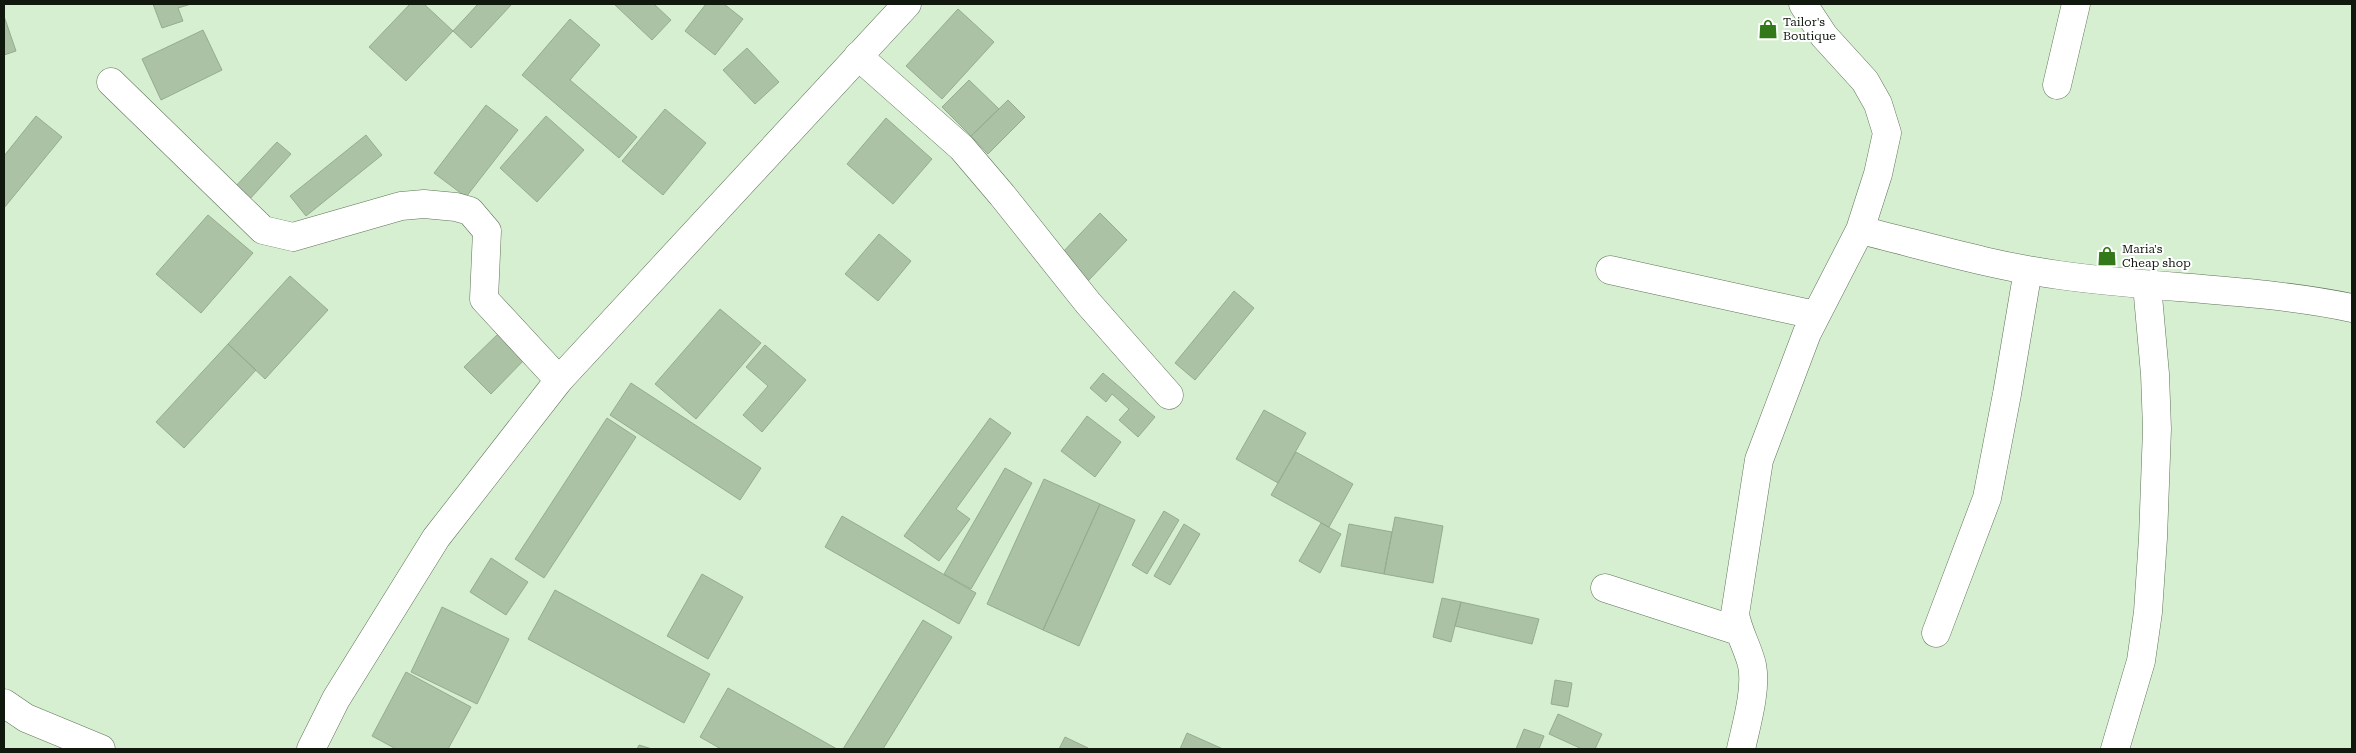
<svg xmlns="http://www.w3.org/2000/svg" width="2356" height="753" viewBox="0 0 2356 753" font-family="'Roboto Serif',serif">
	<rect width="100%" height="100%" fill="#d7efd1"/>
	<path fill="#abc2a5" stroke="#96ac8f" d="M153,4H191L178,8L183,21L162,28Z
		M410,4H424L453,31L406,81L369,47Z
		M478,4H512L471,48L453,31Z
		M614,4H654L671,20L652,40Z
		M706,4H724L743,19L715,55L685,31Z
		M958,9L994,42L942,99L906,66Z
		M4,16L16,51L4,55Z
		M570,19L600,45L570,80L637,137L619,158L522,75Z
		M203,30L222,70L161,100L142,59Z
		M747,48L779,82L755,104L723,70Z
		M969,80L999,109L971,136L942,107Z
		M1008,100L1025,117L988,154L971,136Z
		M486,105L518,130L466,197L434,173Z
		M665,109L706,143L663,195L622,161Z
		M36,116L62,137L4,208V156Z
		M546,116L584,150L537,202L500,168Z
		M886,118L932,159L893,204L847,164Z
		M366,135L382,155L306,216L290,196Z
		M277,142L291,154L248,201L234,188Z
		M1100,213L1127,240L1088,281L1061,254Z
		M208,215L253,253L201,313L156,274Z
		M879,234L911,261L878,301L845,274Z
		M290,276L328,310L265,379L228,344Z
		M1234,291L1254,308L1195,380L1175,363Z
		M720,309L761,343L696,419L655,384Z
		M500,332L526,358L491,394L464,367Z
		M228,344L256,370L184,448L156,422Z
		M765,345L806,380L762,432L743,415L768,386L746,367Z
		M1103,373L1155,417L1138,437L1119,420L1129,409L1112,394L1106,402L1090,388Z
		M631,383L761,468L740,500L610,415Z
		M1264,410L1306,433L1278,483L1236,459Z
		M1087,416L1121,442L1095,477L1061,451Z
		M607,418L636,437L544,578L515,559Z
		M990,418L1011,433L956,509L970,519L939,561L904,536Z
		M1296,452L1353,484L1329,527L1271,495Z
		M1005,468L1032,483L971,589L944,574Z
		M1044,479L1100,504L1043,630L987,604Z
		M1100,504L1135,520L1079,646L1043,630Z
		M1164,511L1179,520L1147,574L1132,565Z
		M842,516L976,593L959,624L825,547Z
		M1395,517L1443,526L1433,583L1384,574Z
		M1321,523L1341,534L1320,573L1299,561Z
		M1184,524L1200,534L1170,585L1154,576Z
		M1349,524L1392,532L1384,574L1341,566Z
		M491,558L528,582L506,615L470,592Z
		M702,574L743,597L708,659L667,636Z
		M555,590L710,674L684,723L528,639Z
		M1442,598L1461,602L1451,642L1433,637Z
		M1461,602L1539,619L1532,644L1455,626Z
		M442,607L509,639L477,704L411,672Z
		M923,620L952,637L883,749H843Z
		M406,672L471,707L448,749H396L372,736Z
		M1555,680L1572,683L1568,707L1551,704Z
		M728,688L837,749H721L700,737Z
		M1558,714L1602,734L1595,749H1582L1549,734Z
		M1524,729L1544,736L1539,749H1516Z
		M1187,733L1223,749H1180Z
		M1065,737L1088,748L1087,749H1059Z
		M639,745L652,749H637Z"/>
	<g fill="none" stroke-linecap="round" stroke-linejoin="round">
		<defs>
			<path id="minor" d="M858,56L962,148L1002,195L1088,303L1169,395
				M111,82L263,230L293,237L401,206L424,204L456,207L470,211L487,231L484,299L559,380
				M2057,85L2076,4
				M1860,230C1926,246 1992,266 2059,275C2157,289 2255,288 2352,308
				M1610,270L1815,315
				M1605,588L1738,631
				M1936,633L1987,498L2007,394L2028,270
				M4,703L26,718L101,749
				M1741,749C1746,726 1757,689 1752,665C1748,648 1738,632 1735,614L1759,460L1807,333L1860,230L1878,174L1887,133L1878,104L1865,81L1824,36L1803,4
				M2115,749L2141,661L2148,612L2153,538L2157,429L2155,374L2147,285"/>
			<path id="tertiary" d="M311,749L336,699L436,538L559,380L907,4"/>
		</defs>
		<use href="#minor" stroke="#5e7358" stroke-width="29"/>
		<use href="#tertiary" stroke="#5e7358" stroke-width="29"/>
		<use href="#minor" stroke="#fff" stroke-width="28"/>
		<use href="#tertiary" stroke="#fff" stroke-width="28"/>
	</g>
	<defs>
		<symbol id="shop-bare" viewBox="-9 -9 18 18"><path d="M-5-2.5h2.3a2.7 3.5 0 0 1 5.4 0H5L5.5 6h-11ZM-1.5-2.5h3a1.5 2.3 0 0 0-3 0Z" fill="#337819" stroke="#fff" stroke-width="2.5" paint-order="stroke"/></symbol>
	</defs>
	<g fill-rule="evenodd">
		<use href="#shop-bare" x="1754" y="15" width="28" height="28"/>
		<use href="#shop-bare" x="2093" y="242" width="28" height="28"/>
	</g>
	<g text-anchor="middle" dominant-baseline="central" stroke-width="4" stroke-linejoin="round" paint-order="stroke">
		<g font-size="12" fill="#11190e" stroke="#fff" text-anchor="start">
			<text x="1783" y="22">Tailor's<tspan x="1783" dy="14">Boutique</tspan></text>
			<text x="2122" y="249">Maria's<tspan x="2122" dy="14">Cheap shop</tspan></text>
		</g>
	</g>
	<rect width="2356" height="753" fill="none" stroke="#11190e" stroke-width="10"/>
</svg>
